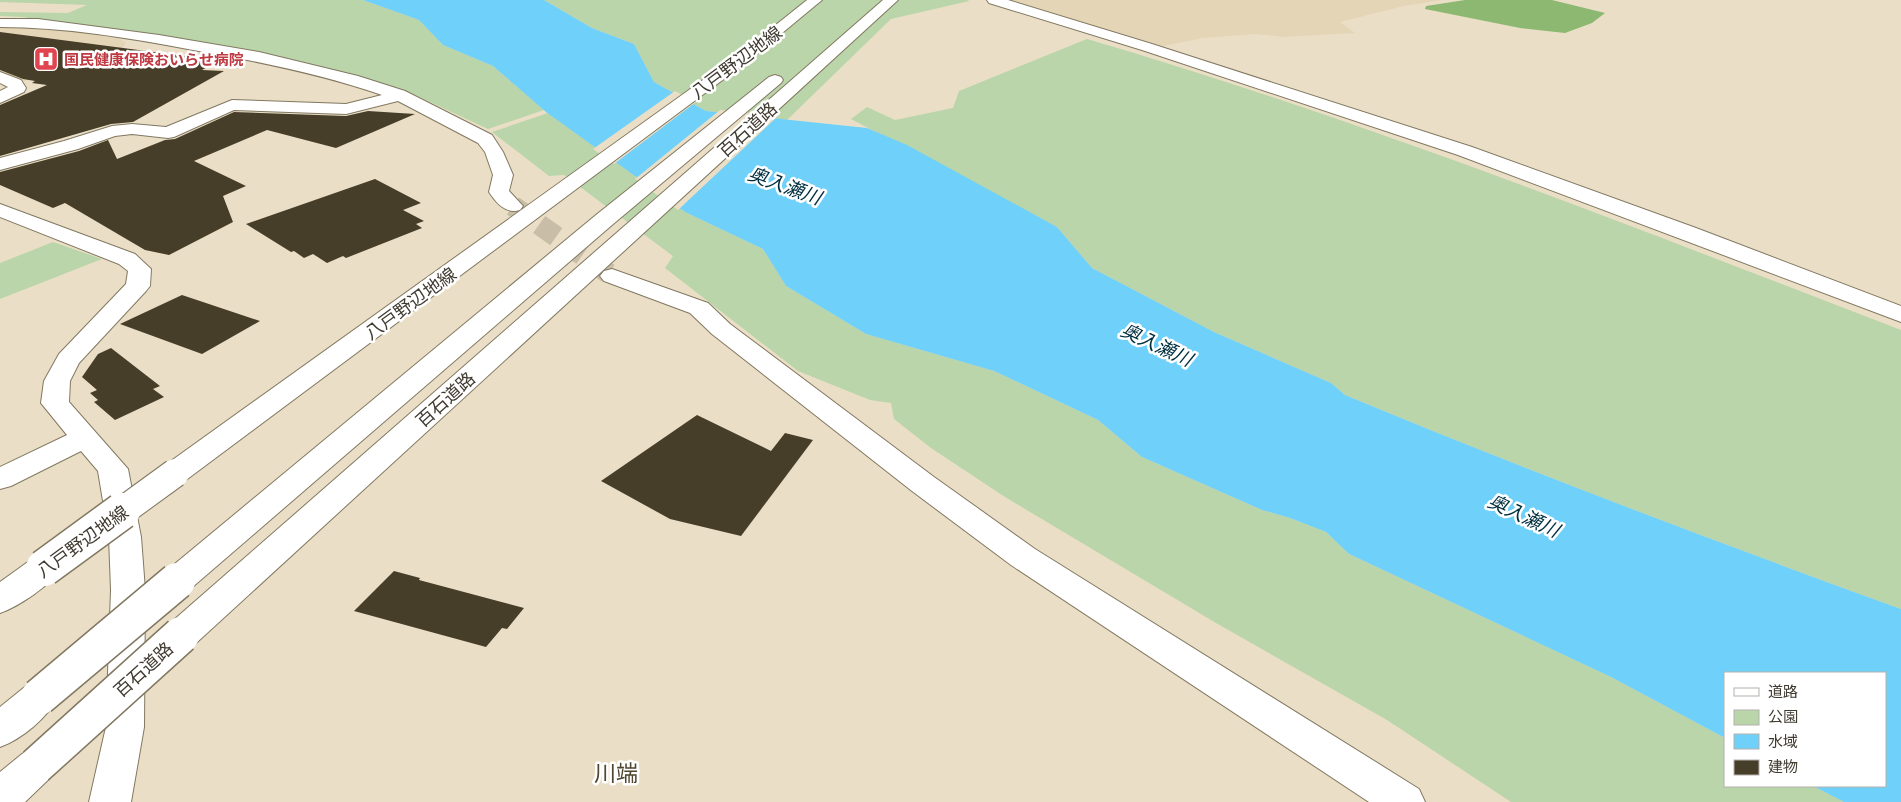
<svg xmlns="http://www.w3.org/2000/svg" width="1901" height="802" viewBox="0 0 1901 802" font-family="'Golos Text','Noto Sans JP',sans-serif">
	<rect width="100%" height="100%" fill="#eadfc6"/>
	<path fill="#e3d5b5" d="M1008,0H1442L1404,6L1340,22L1355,33L1283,37L1255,34L1203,38L1163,46Z
		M0,25H35L113,35L126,43L122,49L21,82L0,76Z"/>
	<path fill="#b9d5a9" d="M0,0H363L419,20L443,45L493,66L544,110L488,129L415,95L361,77L291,59L217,45L75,24L39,21L24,17L0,16V12L68,13L87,5L0,2Z
		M544,0H968L969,1L891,19L787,120L706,111L654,82L634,44L592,28Z
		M1087,39C1364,120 1633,227 1901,330V609C1714,541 1528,471 1345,395L1331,383L1214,332L1092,268L1057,227L851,119L867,107L895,120L953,108L959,91Z
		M548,113L685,212L763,249L786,286L866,334L994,371L1098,420L1142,457L1262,510L1290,518L1326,532L1349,554L1611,677L1725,738V786H1813L1844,802H1511L1387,720L1216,623L1005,497L931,448L894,419L891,403L870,400L798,371L665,268L673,256L564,175L549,176L492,132Z
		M53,242L102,259L0,299V263Z"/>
	<path fill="#8db871" d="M1465,0H1552L1605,13L1592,23L1565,33L1520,28L1425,9L1426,6Z"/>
	<path fill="#6fd0f9" d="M363,0H544L592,28L634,44L654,82L706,111L867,128L907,145L1057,227L1092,268L1214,332L1331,383L1345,395C1528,471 1714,541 1901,609V802H1844L1813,786H1885V673H1725V738L1611,677L1349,554L1326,532L1290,518L1262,510L1142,457L1098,420L994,371L866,334L786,286L763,249L685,212L546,112L493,66L443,45L419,20Z"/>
	<path fill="#eadfc6" d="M675,91L696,102L614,164L593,149Z
		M720,110L778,116L678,210L635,179Z"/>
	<path fill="#473e29" d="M0,32L200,58L196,60L219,61L202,70L224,71L133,122L111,124L0,156V105L47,85L32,83L35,81L23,79L0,70Z
		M368,111L415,114L336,148L267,130L194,161L246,186L223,196L233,222L169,255L145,250L65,203L53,208L0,185V172L79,151L108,140L117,159L165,140L175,139L234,112L346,116Z
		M375,179L421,203L403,210L424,221L416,224L422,228L346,258L343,256L327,263L313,254L304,258L294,251L291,252L246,224Z
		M182,295L260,321L202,354L120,324Z
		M111,348L160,386L153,389L164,397L115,420L94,402L98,400L90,393L97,390L82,377L98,354Z
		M697,415L771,451L785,433L813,440L741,536L670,519L601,481Z
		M394,571L420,578L419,580L524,608L507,629L502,628L486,647L354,611Z"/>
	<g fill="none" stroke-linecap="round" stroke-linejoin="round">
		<path stroke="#c8bea8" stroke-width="21" stroke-dasharray="21 11" stroke-linecap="butt" d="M513,206L612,276"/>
		<defs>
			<path id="minor" d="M987,0H1008L1152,44L1472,147L1696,228L1901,306V322L1458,155L1142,50L989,3Z
				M0,19H38L159,35L259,52L358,76L405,91L492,135L503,152L513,175L509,191L523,206L520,210C506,214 497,204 489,192L493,175L485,152L478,143L398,101L346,114L234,110L174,137L168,138L132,134L115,136L78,149L0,170V158L64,141L112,126L132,124L166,127L232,100L346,104L382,95C321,74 257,61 193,50C130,38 64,27 0,27Z
				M0,72L21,80L26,88L24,92L0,103V91L8,87L0,83Z
				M0,204L135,254L151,269L150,286L146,291L79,363L70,381L69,402L128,469L141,537L145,590L144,727L131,802H89L106,727L111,590L109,537L98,471L81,451L11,486L0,489V467L67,435L41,403L44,381L59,354L126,284L128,271L119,264L0,217Z
				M612,269L708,303L730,324L934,477L1035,549L1419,789L1425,802H1369L1011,565L912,491L712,334L690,313L604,281L600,276L604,271Z"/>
			<path id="primary" d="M807,0H822L752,58L186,480L175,483L164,480L160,473L164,466L742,52Z
				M44,556L56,559L61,568C51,585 18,607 0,613V582L32,559Z"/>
			<path id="motorway" d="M883,0H898L194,645L181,649L168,645L163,635L168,625Z
				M775,75L781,77L783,80L781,83L612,225L189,590L177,593L165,590L160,581L165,572L596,215L769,77Z
				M39,681L52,686L58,697C47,718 22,739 0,747V707L26,686Z
				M36,748L50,754L56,766L50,778L25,802H0V772L22,754Z"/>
		</defs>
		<use href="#minor" stroke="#827861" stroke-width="2"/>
		<use href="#primary" stroke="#827861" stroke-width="2"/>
		<use href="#motorway" stroke="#827861" stroke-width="2"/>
		<use href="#minor" fill="#fff" fill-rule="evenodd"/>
		<use href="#primary" fill="#fff" fill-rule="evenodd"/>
		<use href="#motorway" fill="#fff" fill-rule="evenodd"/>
		<defs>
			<path id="primary-bridge-far1" d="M120,513L175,473"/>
			<path id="primary-bridge" d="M44,568L122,511"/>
			<path id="motorway-bridge" d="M39,697L177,581
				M36,766L181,635"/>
		</defs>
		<use href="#primary-bridge-far1" stroke="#827861" stroke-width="30" stroke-linecap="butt"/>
		<use href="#primary-bridge" stroke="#827861" stroke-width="39" stroke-linecap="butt"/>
		<use href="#motorway-bridge" stroke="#827861" stroke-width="39" stroke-linecap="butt"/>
		<use href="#primary-bridge-far1" stroke="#fff" stroke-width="28"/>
		<use href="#primary-bridge" stroke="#fff" stroke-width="36"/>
		<use href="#motorway-bridge" stroke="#fff" stroke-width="36"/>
	</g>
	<defs>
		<symbol id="hospital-square" viewBox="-11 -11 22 22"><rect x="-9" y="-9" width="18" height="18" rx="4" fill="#e0444e" stroke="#fff"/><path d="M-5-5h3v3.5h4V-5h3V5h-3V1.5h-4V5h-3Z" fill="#fff"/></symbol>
	</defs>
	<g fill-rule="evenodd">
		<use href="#hospital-square" x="32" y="45" width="28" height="28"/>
	</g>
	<g text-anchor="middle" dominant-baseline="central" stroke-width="5" stroke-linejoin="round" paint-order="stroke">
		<g font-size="15" font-weight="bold" fill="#be3a42" stroke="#fff" text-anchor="start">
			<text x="64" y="59">国民健康保険おいらせ病院</text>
		</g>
		<g font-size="18" fill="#403b31" stroke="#fff">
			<text transform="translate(736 62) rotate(-37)">八戸野辺地線</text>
			<text transform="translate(747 129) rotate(-42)">百石道路</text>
			<text transform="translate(410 303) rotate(-36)">八戸野辺地線</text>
			<text transform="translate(445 399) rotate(-42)">百石道路</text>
			<text transform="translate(82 541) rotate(-36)">八戸野辺地線</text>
			<text transform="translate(143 669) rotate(-42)">百石道路</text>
		</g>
		<g font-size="19" font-style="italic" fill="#002f3f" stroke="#fff">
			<text transform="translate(785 185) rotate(20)">奥入瀬川</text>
			<text transform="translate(1157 344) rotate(25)">奥入瀬川</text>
			<text transform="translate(1524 515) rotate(25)">奥入瀬川</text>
		</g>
		<g font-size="22" fill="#4f4631" stroke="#fff">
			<text x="616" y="772">川端</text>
		</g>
	</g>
	<rect x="1724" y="672" width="162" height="115" fill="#ffffff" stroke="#b3b1ad"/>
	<rect x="1734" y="688" width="25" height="8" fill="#ffffff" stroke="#b3b1ad"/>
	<text x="1768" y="697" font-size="15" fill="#403b31">道路</text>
	<rect x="1734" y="710" width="25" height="15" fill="#b9d5a9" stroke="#b3b1ad"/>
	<text x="1768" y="722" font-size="15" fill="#403b31">公園</text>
	<rect x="1734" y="734" width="25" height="15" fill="#6fd0f9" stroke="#b3b1ad"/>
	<text x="1768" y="747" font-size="15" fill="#403b31">水域</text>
	<rect x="1734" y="760" width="25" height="15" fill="#473e29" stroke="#b3b1ad"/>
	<text x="1768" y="772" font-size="15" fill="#403b31">建物</text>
</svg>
